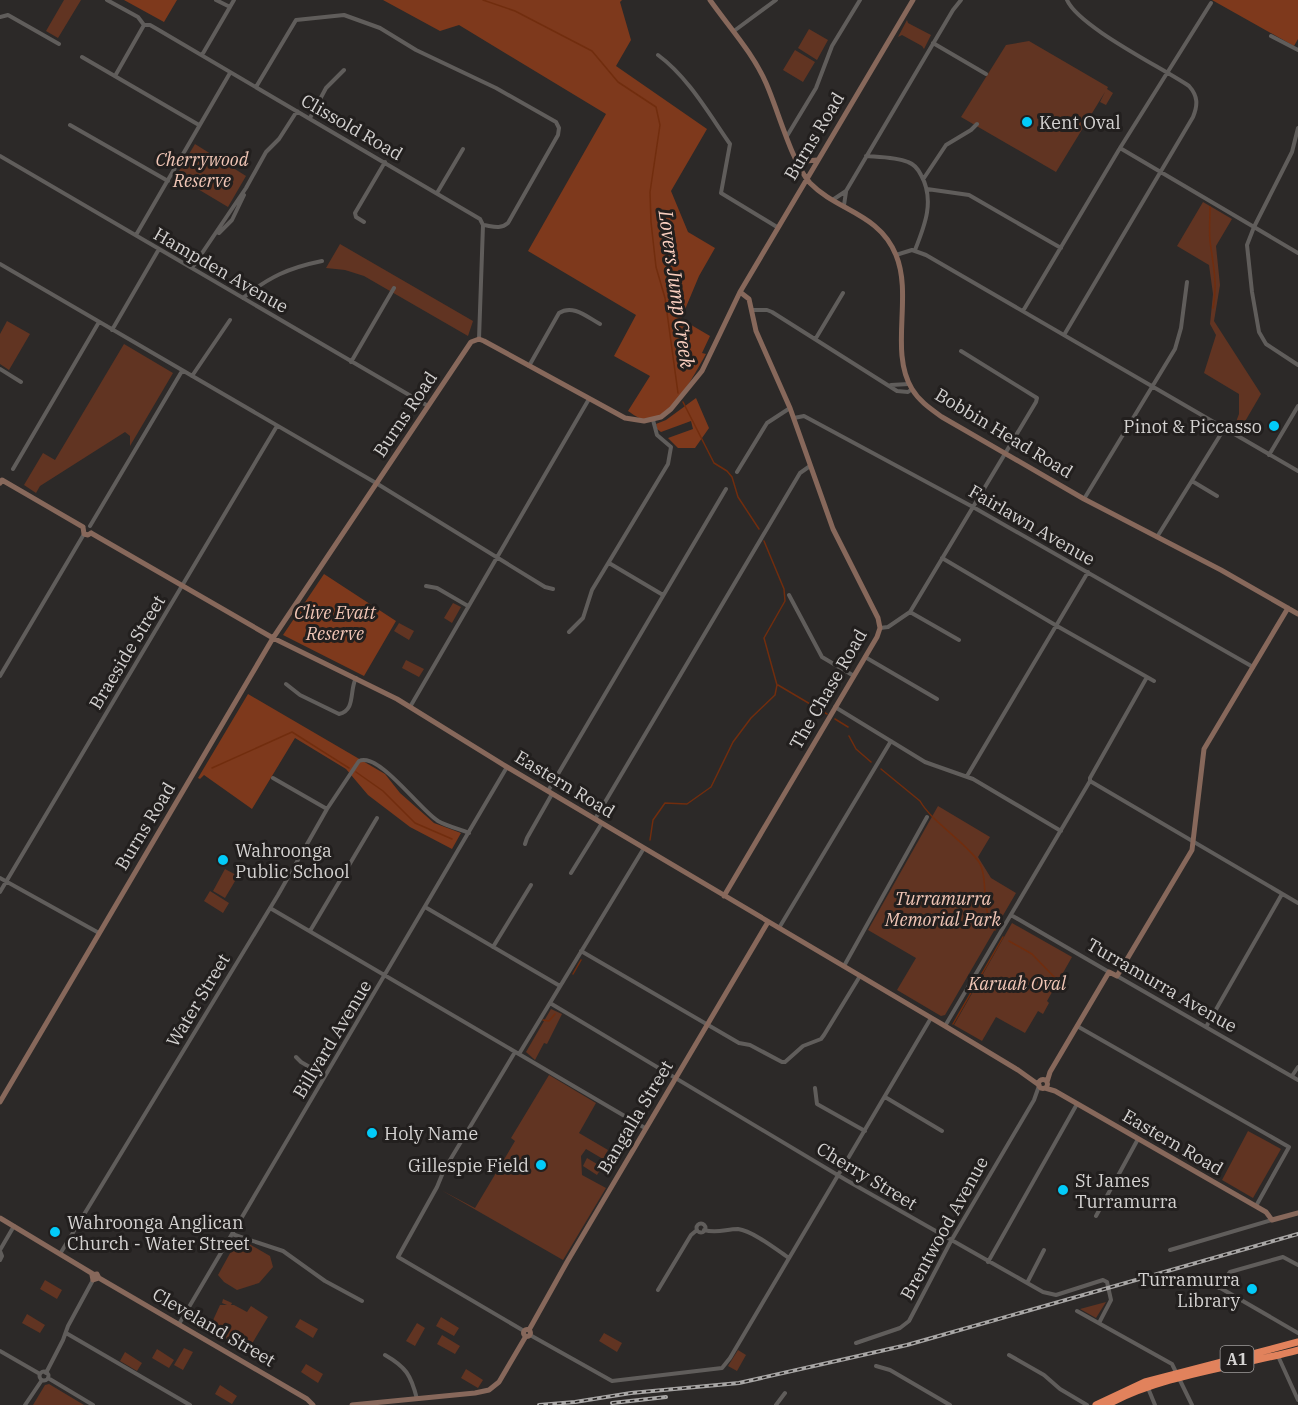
<svg xmlns="http://www.w3.org/2000/svg" width="1298" height="1405" viewBox="0 0 1298 1405" font-family="'IBM Plex Serif',serif">
	<rect width="100%" height="100%" fill="#2c2928"/>
	<path fill="#613422" d="M64,0H81L58,38L46,31Z
		M907,20L908,23L931,35L924,49L922,46L902,35L898,37Z
		M809,29L828,40L817,60L798,48Z
		M1029,41L1108,87L1107,89L1113,93L1106,105L1100,102L1105,92L1056,172L961,117L1006,45Z
		M795,50L815,62L803,82L783,70Z
		M195,144L246,176L228,207L176,176Z
		M1203,202L1232,219L1216,246L1220,285L1214,321L1261,394L1240,430L1234,427L1239,414V394L1204,373L1216,335L1210,324L1213,294L1209,265L1177,246Z
		M340,244L473,321L468,336L364,276L345,270L326,268Z
		M7,321L30,334L9,370L0,364V334Z
		M124,344L173,373L130,446V436L125,432L40,486L36,493L24,485L43,453L55,460Z
		M453,603L461,607L452,623L444,618Z
		M399,623L414,631L409,640L394,631Z
		M406,660L424,669L419,677L402,668Z
		M938,806L990,837L978,857L991,878L1016,893L945,1015L941,1016L897,990L916,958L868,930Z
		M225,869L238,876L225,898L213,891Z
		M210,891L229,903L223,913L204,901Z
		M1012,923L1072,957L1047,1001L1049,1003L1043,1014L1038,1011L1025,1033L996,1017L982,1041L954,1025Z
		M551,1009L562,1014L547,1044L544,1043L535,1060L526,1052Z
		M549,1075L596,1103L579,1133L608,1150L603,1159L586,1149L581,1156L582,1175L606,1188L563,1260L441,1190L475,1208L515,1141L511,1138Z
		M1248,1131L1281,1149L1253,1198L1222,1180Z
		M587,1158L602,1167L597,1175L583,1166Z
		M244,1241L270,1256L273,1267L259,1283L237,1290L224,1282L218,1275L234,1246Z
		M45,1280L62,1290L57,1299L40,1289Z
		M223,1299L232,1303L231,1305H234L247,1312L251,1306L268,1317L247,1352L209,1329L220,1305H227L222,1303Z
		M1106,1302L1096,1318L1080,1309Z
		M27,1314L45,1325L40,1333L22,1323Z
		M441,1317L459,1328L454,1336L436,1326Z
		M300,1319L318,1329L313,1338L295,1327Z
		M417,1323L425,1328L415,1346L406,1341Z
		M604,1333L622,1343L617,1352L599,1341Z
		M442,1335L460,1346L455,1354L437,1344Z
		M184,1348L193,1352L183,1370L174,1365Z
		M157,1349L174,1360L169,1368L152,1358Z
		M738,1350L746,1355L737,1371L728,1366Z
		M125,1352L142,1363L137,1371L120,1361Z
		M306,1364L323,1374L318,1383L301,1372Z
		M466,1369L483,1380L478,1388L461,1378Z
		M49,1384L84,1405H33L45,1385Z
		M220,1385L237,1396L232,1404L215,1394Z"/>
	<path fill="#7e391c" d="M124,0H177L164,22Z
		M383,0H622L620,2L631,40L616,66L707,129L671,191L688,232L715,248L699,276L681,319L710,336L702,353L706,354C694,375 675,414 650,419C641,421 634,415 628,411L650,376L614,356L636,315L528,251L606,114L459,25L440,31Z
		M1212,0H1298V39L1294,46Z
		M696,398L709,428L695,448H678L668,438L693,429L691,421L661,432L657,429L656,424L666,420Z
		M324,574L396,621L364,676L283,635Z
		M248,694L385,774L400,793L434,823L461,833L452,849L410,827L368,795L346,769L295,738L252,809L204,775L200,779L198,778Z"/>
	<g fill="none" stroke-linecap="round" stroke-linejoin="round">
		<path stroke="#712d0e" stroke-width="1.5" d="M483,0L515,11L592,51L618,82L656,107L660,125L650,192L651,222L656,267L665,298L678,393
			M1210,207C1210,219 1209,230 1210,241C1213,264 1218,285 1213,308
			M683,402L714,463L727,471L732,477L738,497L759,529
			M778,685L827,714
			M835,719L848,727
			M849,736L856,749L871,762
			M212,768L292,732L349,768
			M881,769L920,801C932,822 963,840 979,862C989,878 980,911 995,930
			M356,772L383,791L415,823L452,839
			M650,840L653,820L665,803L687,804L711,787L733,742L751,718L775,695L777,685L764,638L785,601L784,589L764,541
			M1009,941L1032,954L1057,980
			M573,974L581,960
			M543,1020L549,1021L555,1014
			M953,1024L1003,937"/>
		<path stroke="#605d5b" stroke-width="4" d="M107,0L138,17L144,25H150L157,29L480,219L483,225L479,339
			M216,0L230,7
			M0,17L8,15L59,44
			M734,31L776,0
			M1271,36L1298,50
			M933,43L986,74
			M202,55L234,0
			M658,55C688,77 709,114 730,144L721,193L777,227
			M82,57L199,125
			M115,76L144,25
			M256,87L296,20L344,15L380,28L416,50L496,88L556,122L559,128L558,135L508,223C500,230 492,226 483,225
			M310,118L326,88L344,70
			M70,125L168,181
			M1298,128L1292,152L1254,227L1247,245L1252,292L1259,332L1266,344L1298,365
			M787,136L816,88L832,46L860,0
			M1120,148L1298,253
			M0,156L428,406
			M866,156C879,157 896,157 908,162C914,164 918,169 921,175C935,200 925,225 915,250
			M924,178L946,145L971,130L977,124
			M927,189L969,195L1061,248
			M437,193L463,149
			M834,199L846,191L953,10L961,0
			M844,205L846,192
			M364,222L356,217L355,213L385,162
			M219,233L232,220L244,195
			M136,235L230,73
			M896,255L912,250L926,255L1298,471
			M0,264L376,483L545,587L553,589
			M192,268L246,188L266,152L279,139L297,111
			M243,298C269,277 288,268 322,261
			M752,310H767L772,312L897,391L908,392L912,389
			M1023,311L1120,148L1211,3
			M112,330L159,249
			M1064,335L1193,117C1198,105 1198,96 1189,86C1161,67 1079,27 1067,0
			M816,338L843,293
			M351,362L394,288
			M529,366L559,313C573,304 587,317 600,324
			M0,369L21,382
			M192,376L230,320
			M891,385L909,384
			M794,418L804,416L973,507L1253,667
			M1269,455L1298,406
			M13,469L99,322
			M737,472L767,423L790,408
			M1192,481L1217,496
			M1084,499L1175,349L1181,328L1187,282
			M90,526L182,371
			M1157,537L1224,429
			M942,558L1057,626L1154,681
			M609,563L663,595
			M426,586L437,588L468,606
			M789,595L822,657L854,676
			M910,612L1036,402L1037,398L961,351
			M880,628L888,627L910,612L959,640
			M569,632L583,618L592,590L668,464L671,447L657,435L653,420
			M865,657L937,699
			M0,676L84,534
			M286,684L300,695L339,714C356,710 349,691 356,678
			M410,707L589,399
			M835,707L925,762L973,779L1061,831
			M967,776L1088,572
			M273,778L327,809
			M1090,781L1298,903
			M548,791L726,489
			M595,819L800,473L810,466
			M525,844L527,838L552,794
			M571,873L602,823
			M0,878L99,933
			M0,892L277,426
			M425,907L560,986
			M270,908L645,1128
			M1011,915L1109,972
			M779,928L891,741
			M310,931L377,818
			M493,947L531,885
			M581,951L739,1043L750,1045L782,1062H785L803,1046L821,1039L824,1035L860,976
			M844,966L927,817
			M1117,976L1298,1080
			M550,1003L846,1180L1043,1292L1056,1295L1103,1280L1107,1282L1111,1300L1099,1323
			M945,1026L1090,781V778L1147,677
			M1077,1026L1289,1147L1256,1206
			M1206,1027L1282,894
			M515,1052L444,1170L437,1187L398,1257L524,1331
			M519,1054L644,848
			M296,1057L301,1062L325,1076
			M1292,1076L1298,1067
			M815,1088L817,1104L865,1131
			M885,1097L942,1131
			M1096,1216L1138,1139
			M696.5 1228a4.5 4.5 0 1 1 9 0a4.5 4.5 0 1 1-9 0Z
			M704,1230C717,1234 726,1229 738,1229C753,1231 777,1250 789,1258
			M232,1234L283,1251L325,1281L362,1301
			M0,1250L14,1226
			M1170,1250L1272,1220
			M0,1251L2,1256L0,1260
			M60,1254L278,895L327,809L359,761C379,752 419,809 438,821C447,826 459,829 469,833
			M988,1262L1077,1104
			M1210,1282L1298,1333
			M1027,1283L1044,1250
			M1219,1288L1230,1272L1283,1257L1298,1265
			M658,1290L691,1235L697,1230
			M1077,1311L1172,1364L1192,1405
			M179,1324L507,767
			M66,1333L190,1405
			M530,1335L612,1381L722,1368L730,1358L931,1018
			M856,1343L900,1328L909,1321L951,1241L1034,1100L1039,1086
			M0,1351L40,1374
			M385,1355C406,1367 411,1375 417,1399
			M1009,1355L1044,1375L1060,1389L1087,1405
			M1278,1356L1298,1400
			M876,1366L890,1370L950,1405
			M39.5 1376a4.5 4.5 0 1 1 9 0a4.5 4.5 0 1 1-9 0Z
			M46,1373L63,1340L68,1326L93,1280
			M48,1378L93,1405
			M1148,1388L1155,1405
			M25,1405L42,1380
			M776,1405L785,1393"/>
		<path stroke="#87685b" stroke-width="5" d="M710,0C729,27 753,53 766,83C778,110 792,163 810,183C837,211 879,213 896,255C913,296 889,351 912,389C919,401 931,409 942,417L1084,499L1221,570L1298,614
			M796,157L806,161L817,160
			M0,483L2,480L83,527
			M83,527L84,534L88,535L91,533
			M91,533L273,638L397,699L507,767L945,1026L1018,1070L1039,1085
			M724,896L877,637L880,628L878,618L833,529L790,408L756,331L749,299L740,292
			M1038.5 1084a4.5 4.5 0 1 1 9 0a4.5 4.5 0 1 1-9 0Z
			M1047,1082L1050,1072L1109,972L1117,976L1192,850L1204,749L1288,608
			M1045,1088L1055,1091L1266,1212L1272,1220L1298,1213
			M0,1102L273,638L471,342L479,339L484,341L625,418L644,421L661,417L671,409L702,371L740,292L913,0
			M0,1218L93,1274
			M99,1278L93,1280L92,1275L97,1274L99,1278L307,1399L313,1405
			M523.5 1333a3.5 3.5 0 1 1 7 0a3.5 3.5 0 1 1-7 0Z
			M529,1330L567,1262L768,922
			M352,1405L475,1393L489,1390L499,1382L526,1336"/>
		<path stroke="#e1825c" stroke-width="7" d="M1096,1405L1145,1382L1298,1342
			M1107,1405C1159,1375 1240,1366 1298,1350"/>
		<defs>
			<path id="rail" d="M612,1403L666,1397
				M539,1405L575,1402L631,1393L739,1383L907,1345L1298,1234"/>
		</defs>
		<use href="#rail" stroke="#a8a6a5" stroke-width="4"/>
		<use href="#rail" stroke="#221f1e" stroke-width="1.5" stroke-dasharray="4.5" stroke-linecap="butt"/>
	</g>
	<g fill="#02cbf9" stroke="#221f1e" stroke-width="2">
		<circle cx="1027" cy="122" r="6"/>
		<circle cx="1274" cy="426" r="6"/>
		<circle cx="223" cy="860" r="6"/>
		<circle cx="372" cy="1133" r="6"/>
		<circle cx="541" cy="1165" r="6"/>
		<circle cx="1063" cy="1190" r="6"/>
		<circle cx="55" cy="1232" r="6"/>
		<circle cx="1252" cy="1289" r="6"/>
	</g>
	<g text-anchor="middle" dominant-baseline="central" stroke-width="6" stroke-linejoin="round" paint-order="stroke">
		<rect fill="#221f1e" stroke="#9f9c9b" stroke-width="1.5" x="1220.5" y="1346" width="33" height="26" rx="4.5"/>
		<g font-size="16" font-weight="bold" fill="#d4d2d1">
			<text x="1237" y="1359">A1</text>
		</g>
		<g font-size="18" fill="#d4d2d1" stroke="#221f1e" text-anchor="start">
			<text x="1039" y="122">Kent Oval</text>
			<text x="1262" y="426" text-anchor="end">Pinot &amp; Piccasso</text>
			<text x="235" y="850">Wahroonga<tspan x="235" dy="21">Public School</tspan></text>
			<text x="384" y="1133">Holy Name</text>
			<text x="529" y="1165" text-anchor="end">Gillespie Field</text>
			<text x="1075" y="1180">St James<tspan x="1075" dy="21">Turramurra</tspan></text>
			<text x="67" y="1222">Wahroonga Anglican<tspan x="67" dy="21">Church - Water Street</tspan></text>
			<text x="1240" y="1279" text-anchor="end">Turramurra<tspan x="1240" dy="21">Library</tspan></text>
		</g>
		<g font-size="18" fill="#d4d2d1" stroke="#221f1e">
			<text transform="translate(352 127) rotate(30)">Clissold Road</text>
			<text transform="translate(814 136) rotate(-59)">Burns Road</text>
			<text transform="translate(221 270) rotate(30)">Hampden Avenue</text>
			<text transform="translate(405 414) rotate(-56)">Burns Road</text>
			<text transform="translate(1004 433) rotate(31)">Bobbin Head Road</text>
			<text transform="translate(1032 525) rotate(30)">Fairlawn Avenue</text>
			<text transform="translate(127 652) rotate(-59)">Braeside Street</text>
			<text transform="translate(828 689) rotate(-60)">The Chase Road</text>
			<text transform="translate(565 784) rotate(31)">Eastern Road</text>
			<text transform="translate(145 826) rotate(-59)">Burns Road</text>
			<text transform="translate(1162 985) rotate(30)">Turramurra Avenue</text>
			<text transform="translate(198 1000) rotate(-59)">Water Street</text>
			<text transform="translate(332 1039) rotate(-59)">Billyard Avenue</text>
			<text transform="translate(635 1117) rotate(-59)">Bangalla Street</text>
			<text transform="translate(1173 1142) rotate(30)">Eastern Road</text>
			<text transform="translate(867 1176) rotate(31)">Cherry Street</text>
			<text transform="translate(944 1228) rotate(-61)">Brentwood Avenue</text>
			<text transform="translate(214 1327) rotate(30)">Cleveland Street</text>
		</g>
		<g font-size="18" font-style="italic" fill="#f1c6b6" stroke="#221f1e">
			<text x="202" y="159">Cherrywood<tspan x="202" dy="21">Reserve</tspan></text>
			<text x="335" y="612">Clive Evatt<tspan x="335" dy="21">Reserve</tspan></text>
			<text x="943" y="898">Turramurra<tspan x="943" dy="21">Memorial Park</tspan></text>
			<text x="1017" y="983">Karuah Oval</text>
		</g>
		<g font-size="20" font-style="italic" fill="#facfbf" stroke="#221f1e">
			<text transform="translate(677 289) rotate(82)">Lovers Jump Creek</text>
		</g>
	</g>
</svg>
